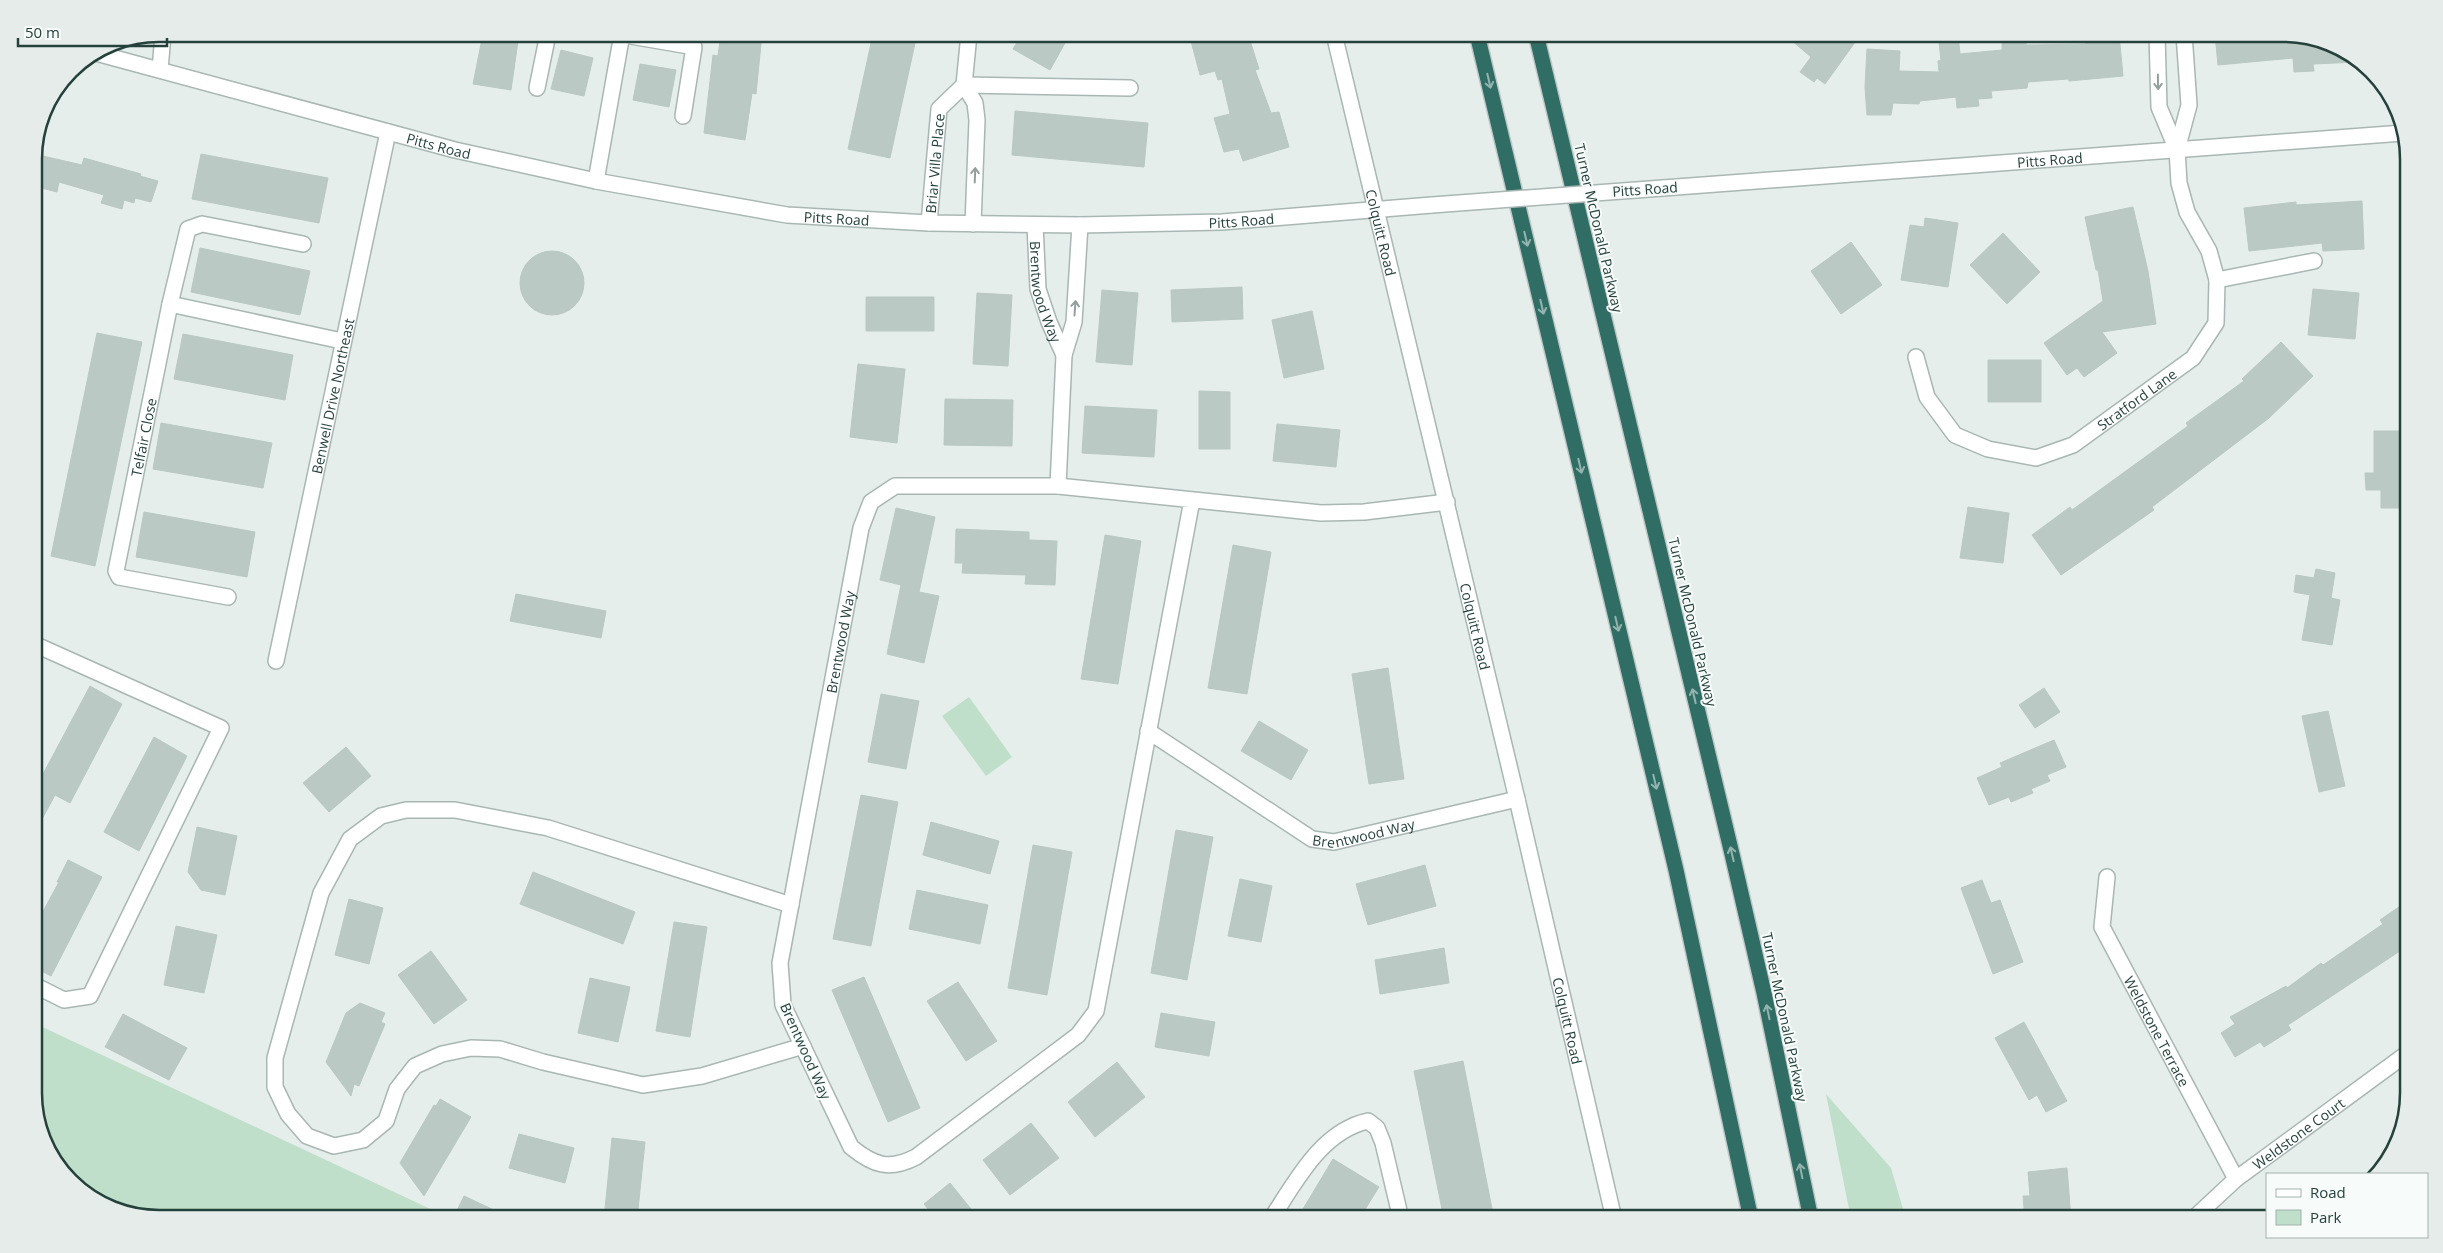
<svg xmlns="http://www.w3.org/2000/svg" width="2443" height="1253" viewBox="0 0 2443 1253" font-family="'Open Sans',sans-serif">
	<rect width="100%" height="100%" fill="#e6eeeb"/>
	<path fill="#bfdfca" d="M969,697L1012,757L986,776L942,716Z
		M34,1023L439,1213L483,1219H159L104,1206L55,1164L34,1102Z
		M1826,1094L1891,1168L1906,1219H1851Z"/>
	<path fill="#bbc9c4" stroke="#b8c8c3" d="M483,34H519L511,90L473,84Z
		M721,34H762L756,94L752,93L745,140L704,133L713,55L718,56Z
		M873,34H917L890,158L848,149Z
		M1022,34H1070L1050,70L1013,49Z
		M1203,34H1248L1259,69L1255,70L1271,113L1279,112L1289,147L1243,161L1239,149L1224,152L1214,118L1230,114L1222,79L1218,80L1215,71L1200,75L1191,41L1204,37Z
		M1784,34H1861L1825,84L1817,78L1814,82L1800,72L1811,57Z
		M1938,34H1958L1960,54L2002,50V34H2026V45L2086,44L2085,34H2119L2123,76L2069,81L2068,79L2028,82L2027,88L1991,91L1992,98L1978,99L1979,106L1957,108L1956,97L1920,101L1919,104L1893,103L1891,115H1867L1865,87L1867,49L1900,51L1899,71L1939,72L1938,61L1941,60Z
		M2215,34H2284L2339,47L2357,62L2313,64L2314,71L2294,72L2293,58L2218,65Z
		M561,50L593,58L584,96L551,89Z
		M640,64L676,70L669,107L633,100Z
		M1015,111L1148,123L1144,167L1012,155Z
		M34,154L82,165L84,158L141,174L140,176L158,181L151,202L135,198L134,203L124,200L122,209L101,203L104,195L59,182L57,192L34,186Z
		M201,154L328,178L319,223L192,199Z
		M2362,201L2364,249L2323,251L2322,243L2249,251L2244,208L2296,202V205Z
		M2133,207L2148,271L2156,324L2102,332L2117,353L2084,377L2077,368L2067,375L2044,343L2103,301L2098,270H2096L2085,217Z
		M1925,218L1958,223L1948,287L1901,280L1910,225L1924,227Z
		M2003,233L2040,272L2007,304L1970,265Z
		M1851,242L1882,285L1841,314L1811,271Z
		M200,248L310,271L300,315L191,292Z
		M520 283a32 32 0 1 1 64 0a32 32 0 1 1-64 0Z
		M1242,287L1243,319L1172,322L1171,290Z
		M2313,289L2359,293L2355,339L2308,335Z
		M1102,290L1138,293L1132,365L1096,362Z
		M977,293L1012,295L1008,366L973,364Z
		M866,297H934V331H866Z
		M1312,311L1324,369L1284,378L1272,320Z
		M97,333L142,342L95,566L51,556Z
		M183,334L293,355L285,400L174,379Z
		M2281,342L2313,376L2269,418L2152,507L2154,510L2061,575L2032,535L2070,507L2072,510L2188,426L2186,423L2244,381L2242,379Z
		M1988,360H2041V402H1988Z
		M858,364L905,369L897,443L850,437Z
		M1199,391L1230,392V449H1199Z
		M945,399L1013,400L1012,446L944,445Z
		M1085,406L1157,410L1154,457L1082,453Z
		M161,423L272,443L263,488L153,469Z
		M1277,424L1340,430L1336,467L1273,461Z
		M2374,431H2406L2407,491H2402V508H2381V490H2366L2365,473H2374Z
		M1968,507L2009,513L2003,563L1960,558Z
		M896,508L935,517L919,592L939,596L924,663L887,654L901,585L880,580Z
		M144,512L255,532L247,577L136,557Z
		M956,529L1029,532V540L1057,541L1055,585L1025,584L1026,575L962,573L963,563H955Z
		M1105,535L1141,541L1118,684L1081,679Z
		M1233,545L1271,552L1247,694L1208,688Z
		M2316,569L2335,573L2331,598L2340,600L2332,645L2302,640L2310,595L2294,592L2296,575L2314,578Z
		M516,594L606,611L601,638L510,621Z
		M1388,668L1404,779L1369,784L1352,674Z
		M90,686L122,704L70,803L55,795L34,834V791Z
		M2044,688L2060,712L2035,728L2019,705Z
		M881,694L919,701L906,769L868,762Z
		M2328,711L2345,786L2319,792L2302,716Z
		M1259,721L1308,750L1291,780L1241,751Z
		M154,737L187,756L139,851L104,832Z
		M2054,740L2066,767L2047,775L2050,781L2031,789L2033,793L2011,802L2009,797L1989,805L1977,778L2002,767L2000,763Z
		M346,747L371,776L329,812L303,783Z
		M861,795L898,802L871,946L833,939Z
		M931,822L999,841L990,874L923,855Z
		M197,827L237,836L225,895L201,890L188,872Z
		M1176,830L1213,837L1187,980L1151,973Z
		M1033,845L1072,852L1047,995L1008,988Z
		M68,860L102,877L51,976L34,967V928L59,882H57Z
		M1425,865L1436,906L1368,925L1356,884Z
		M533,872L635,912L623,944L520,904Z
		M1240,879L1272,886L1261,942L1228,936Z
		M1982,880L1991,903L2000,900L2023,962L1993,974L1961,888Z
		M917,890L988,905L980,944L909,929Z
		M349,899L383,908L369,964L335,955Z
		M2409,900V945L2288,1025L2291,1030L2264,1047L2260,1042L2235,1057L2221,1033L2235,1024L2230,1017L2286,986L2287,988L2321,963L2323,965L2383,924L2380,920Z
		M674,922L707,927L690,1037L656,1031Z
		M176,926L217,935L204,993L164,985Z
		M1444,948L1449,983L1380,994L1375,960Z
		M431,951L467,1000L434,1024L398,975Z
		M864,977L920,1108L888,1122L832,990Z
		M590,978L630,987L618,1042L578,1033Z
		M958,982L997,1041L966,1061L927,1001Z
		M360,1003L385,1013L381,1022L385,1024L359,1086L354,1084L351,1096L326,1062L346,1013Z
		M1161,1013L1215,1022L1209,1056L1155,1047Z
		M123,1014L187,1048L169,1080L105,1047Z
		M2024,1022L2067,1101L2046,1112L2037,1095L2029,1100L1995,1038Z
		M1463,1061L1494,1219H1444L1414,1071Z
		M1117,1062L1145,1097L1095,1137L1068,1102Z
		M440,1099L471,1117L424,1196L400,1163L434,1105L436,1106Z
		M1031,1123L1059,1158L1010,1195L983,1160Z
		M519,1134L574,1148L565,1183L509,1168Z
		M612,1138L645,1142L637,1219H604Z
		M1333,1159L1379,1187L1359,1219H1297Z
		M2067,1168L2071,1219H2025L2023,1196H2030L2028,1172Z
		M950,1183L979,1219H936L924,1204Z
		M464,1196L513,1219H453Z"/>
	<g fill="none" stroke-linecap="round" stroke-linejoin="round">
		<defs>
			<g id="minor">
				<path d="M619,34L689,46"/>
				<path d="M969,34L964,85L975,103L977,120L973,224"/>
				<path id="s1" d="M1334,34L1517,799L1614,1219"/>
				<path d="M2157,34L2159,107L2177,150"/>
				<path id="s2" d="M96,53L455,150L596,181L787,215L929,223L1080,225L1222,222L1432,205"/>
				<path d="M160,70L163,34"/>
				<path d="M964,85L1130,88"/>
				<path d="M537,88L548,34"/>
				<path d="M683,116L694,47L689,46L691,34"/>
				<path d="M596,181L622,34"/>
				<path id="s3" d="M1663,188L2403,133"/>
				<path id="s4" d="M929,223L939,109L964,85"/>
				<path id="s5" d="M1035,225L1038,289L1049,322L1064,355"/>
				<path d="M2217,280L2314,261"/>
				<path d="M170,304L342,341"/>
				<path id="s6" d="M1916,357L1927,397L1955,435L1988,449L2036,458L2073,445L2193,358L2216,323L2217,280L2209,251L2187,212L2179,183L2177,150L2189,105L2184,34"/>
				<path d="M1058,486L1064,355L1074,322L1080,225"/>
				<path id="s7" d="M1192,500L1096,1011L1078,1035L916,1157C889,1171 873,1165 851,1147L783,1005L780,963L861,528L871,502L895,486H1058L1321,513L1364,512L1447,502"/>
				<path id="s8" d="M228,597L119,577L116,571L170,304L188,229L202,224L303,244"/>
				<path d="M34,644L221,728L90,996L64,1000L34,985"/>
				<path id="s9" d="M276,661L388,132"/>
				<path id="s10" d="M1148,731L1312,839L1334,842L1517,799"/>
				<path id="s11" d="M2107,877L2102,927L2236,1179"/>
				<path d="M791,905L548,828L455,810H406L381,816L350,839L321,893L275,1058V1087L288,1114L307,1136L334,1146L363,1140L386,1121L397,1089L415,1066L442,1054L471,1048L500,1049L543,1062L643,1085L702,1076L803,1046"/>
				<path d="M1271,1219C1295,1183 1321,1131 1368,1121L1377,1128L1383,1143L1401,1219"/>
				<path id="s12" d="M2193,1219L2236,1179L2409,1052"/>
			</g>
			<path id="highway" d="M1477,34L1676,870L1751,1219
				M1536,34L1732,854L1764,993L1811,1219"/>
		</defs>
		<use href="#minor" stroke="#a8b7b3" stroke-width="18"/>
		<use href="#highway" stroke="#c2cac8" stroke-width="18"/>
		<use href="#minor" stroke="#fff" stroke-width="15"/>
		<use href="#highway" stroke="#306d65" stroke-width="15"/>
		<defs>
			<path id="minor-bridge" d="M1432,205L1663,188"/>
		</defs>
		<use href="#minor-bridge" stroke="#a8b7b3" stroke-width="18" stroke-linecap="butt"/>
		<use href="#minor-bridge" stroke="#fff" stroke-width="15"/>
	</g>
	<defs><path id="oneway-shaft" d="M-6 0H5M1.5-3L5.5 0L1.5 3" fill="none" stroke-width="1.6" stroke-linecap="round" stroke-linejoin="round" transform="scale(1.25)"/></defs>
	<g stroke="#94b4af">
		<use href="#oneway-shaft" transform="translate(1489 81) rotate(77)"/>
		<use href="#oneway-shaft" transform="translate(1526 239) rotate(77)"/>
		<use href="#oneway-shaft" transform="translate(1542 307) rotate(77)"/>
		<use href="#oneway-shaft" transform="translate(1580 466) rotate(77)"/>
		<use href="#oneway-shaft" transform="translate(1617 624) rotate(77)"/>
		<use href="#oneway-shaft" transform="translate(1694 696) rotate(-103)"/>
		<use href="#oneway-shaft" transform="translate(1655 782) rotate(77)"/>
		<use href="#oneway-shaft" transform="translate(1732 854) rotate(-103)"/>
		<use href="#oneway-shaft" transform="translate(1768 1012) rotate(-102)"/>
		<use href="#oneway-shaft" transform="translate(1801 1171) rotate(-101)"/>
	</g>
	<g stroke="#92a09d">
		<use href="#oneway-shaft" transform="translate(2158 82) rotate(89)"/>
		<use href="#oneway-shaft" transform="translate(975 175) rotate(-88)"/>
		<use href="#oneway-shaft" transform="translate(1075 308) rotate(-86)"/>
	</g>
	<g text-anchor="middle" dominant-baseline="central" stroke-width="4" stroke-linejoin="round" paint-order="stroke">
		<g font-size="14" fill="#24413b" stroke="#f7fbf9">
			<text stroke="none"><textPath href="#s2" startOffset="355">Pitts Road</textPath></text>
			<text stroke="none"><textPath href="#s3" startOffset="388">Pitts Road</textPath></text>
			<text stroke="none"><textPath href="#s4" startOffset="60">Briar Villa Place</textPath></text>
			<text transform="translate(1645 189) rotate(-4)">Pitts Road</text>
			<text stroke="none"><textPath href="#s2" startOffset="760">Pitts Road</textPath></text>
			<text stroke="none"><textPath href="#s2" startOffset="1165">Pitts Road</textPath></text>
			<text transform="translate(1599 228) rotate(77)">Turner McDonald Parkway</text>
			<text stroke="none"><textPath href="#s1" startOffset="204">Colquitt Road</textPath></text>
			<text stroke="none"><textPath href="#s5" startOffset="68">Brentwood Way</textPath></text>
			<text stroke="none"><textPath href="#s9" startOffset="271">Benwell Drive Northeast</textPath></text>
			<text stroke="none"><textPath href="#s6" startOffset="291">Stratford Lane</textPath></text>
			<text stroke="none"><textPath href="#s8" startOffset="254">Telfair Close</textPath></text>
			<text transform="translate(1693 622) rotate(77)">Turner McDonald Parkway</text>
			<text stroke="none"><textPath href="#s1" startOffset="609">Colquitt Road</textPath></text>
			<text stroke="none"><textPath href="#s7" startOffset="1350">Brentwood Way</textPath></text>
			<text stroke="none"><textPath href="#s10" startOffset="249">Brentwood Way</textPath></text>
			<text transform="translate(1785 1017) rotate(78)">Turner McDonald Parkway</text>
			<text stroke="none"><textPath href="#s1" startOffset="1014">Colquitt Road</textPath></text>
			<text stroke="none"><textPath href="#s11" startOffset="168">Weldstone Terrace</textPath></text>
			<text transform="translate(806 1051) rotate(66)">Brentwood Way</text>
			<text stroke="none"><textPath href="#s12" startOffset="136">Weldstone Court</textPath></text>
		</g>
	</g>
	<path d="M0 0H2443V1253H0ZM159 42H2283A117 117 0 0 1 2400 159V1093A117 117 0 0 1 2283 1210H159A117 117 0 0 1 42 1093V159A117 117 0 0 1 159 42Z" fill="#e6ecea" fill-rule="evenodd"/>
	<path fill="none" stroke="#24413b" stroke-width="2.5" d="M159 42H2283A117 117 0 0 1 2400 159V1093A117 117 0 0 1 2283 1210H159A117 117 0 0 1 42 1093V159A117 117 0 0 1 159 42Z"/>
	<rect x="2266" y="1173" width="162" height="65" fill="#f7fbf9" stroke="#a3b1ad"/>
	<rect x="2276" y="1189" width="25" height="8" fill="#ffffff" stroke="#a3b1ad"/>
	<text x="2310" y="1198" font-size="15" fill="#24413b">Road</text>
	<rect x="2276" y="1210" width="25" height="15" fill="#bfdfca" stroke="#a3b1ad"/>
	<text x="2310" y="1223" font-size="15" fill="#24413b">Park</text>
	<path d="M18 38v8h149v-8" fill="none" stroke="#24413b" stroke-width="2.5"/>
	<text x="25" y="38" font-size="15" fill="#24413b" stroke="#f7fbf9" stroke-width="4" paint-order="stroke">50 m</text>
</svg>
